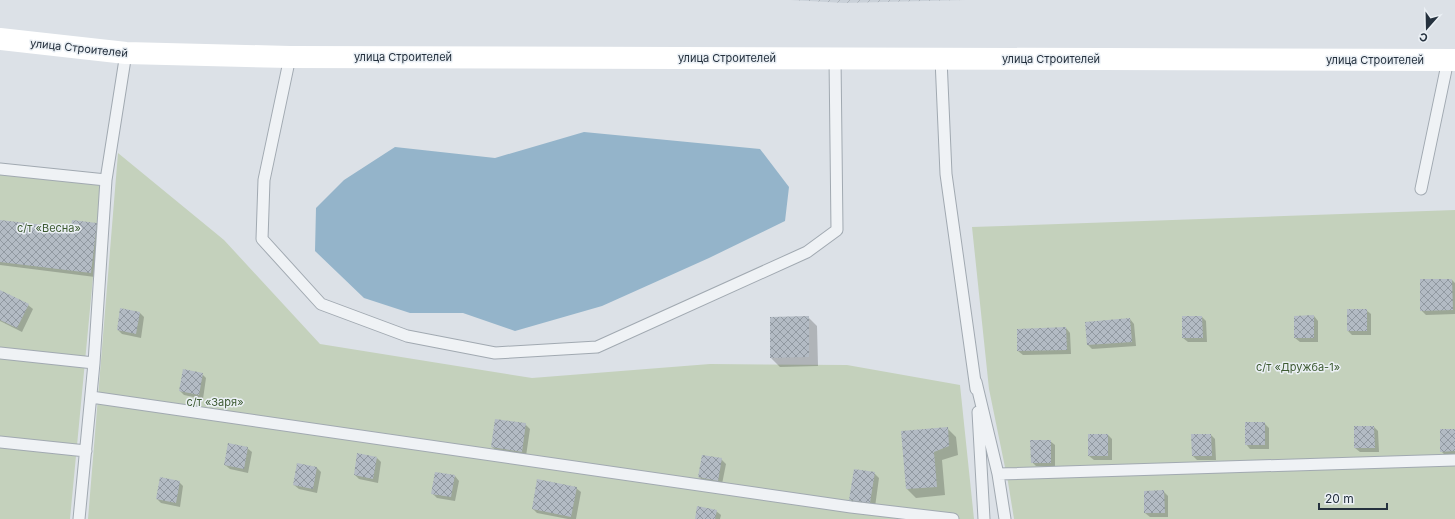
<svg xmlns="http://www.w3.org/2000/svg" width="1455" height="519" viewBox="0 0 1455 519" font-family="Inter,sans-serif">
	<defs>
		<pattern id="industrial-furrows" width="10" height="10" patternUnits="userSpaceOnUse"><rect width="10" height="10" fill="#cad1d9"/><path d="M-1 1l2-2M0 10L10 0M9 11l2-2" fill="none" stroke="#adb4bb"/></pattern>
		<pattern id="building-cross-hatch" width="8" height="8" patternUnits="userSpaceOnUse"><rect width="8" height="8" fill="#b3bbc4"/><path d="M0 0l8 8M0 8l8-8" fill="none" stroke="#9199a1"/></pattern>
	</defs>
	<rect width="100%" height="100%" fill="#dce1e7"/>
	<path fill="url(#industrial-furrows)" d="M790,0H966L844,3Z"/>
	<path fill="#c4d1bc" d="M118,153L224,240L320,344L532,378L710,364L847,365L960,385L974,519H88Z
		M0,173L102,183L70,519H0Z
		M1455,210V519H1014L1008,482L989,389L972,227Z"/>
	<path fill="#94b4ca" d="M584,132L760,149L789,187L785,221L709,258L602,306L515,331L463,313H410L364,298L315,251L316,208L344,180L395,147L495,158Z"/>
	<path fill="#0003" d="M0,221L72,229L97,224L101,229L95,277L0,265Z
		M1452,280L1455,283V314L1426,315L1421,310Z
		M0,291L28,305L33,309L22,332L0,321Z
		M121,309L140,313L144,317L141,338L122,334L118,330Z
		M1366,310L1371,314V335H1352L1348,331Z
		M1314,316L1318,321V342H1300L1295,338Z
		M808,317L817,326L818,366L780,367L771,358Z
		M1183,317H1202L1206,321L1207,342H1188L1183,338Z
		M1130,319L1134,324L1136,346L1092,349L1088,345Z
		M1066,328L1070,333L1071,354L1023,355L1018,351Z
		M202,374L206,378L203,399L184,395L180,391Z
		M1264,423L1269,428V449H1250L1246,444Z
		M525,424L530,429L526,456L497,451L492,447Z
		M1374,427L1378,431L1379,452H1360L1355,448Z
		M947,428L956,437L958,455L942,460L945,495L916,498L907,489Z
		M1455,430V455L1446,456L1441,451Z
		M1108,435L1112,439V460H1094L1089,456Z
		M1192,435H1211L1215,439L1216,460H1197L1193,456Z
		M1050,441L1055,445V467L1036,466L1032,462Z
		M247,448L252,452L248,473L230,469L225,465Z
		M377,458L381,462L378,483L359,479L355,475Z
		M721,459L726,464L722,484L703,481L699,477Z
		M317,468L321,472L317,493L299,489L294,485Z
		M874,473L879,478L875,507L855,504L851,500Z
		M455,476L459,481L455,501L437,498L432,493Z
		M179,482L183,486L180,507L161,503L157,499Z
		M576,488L581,492L576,519H568L537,513L533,509Z
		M1164,492L1168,496V517H1150L1145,513Z
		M716,511L721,515L720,519H696Z"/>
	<path fill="url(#building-cross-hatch)" d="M0,220L71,228L72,220L97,223L91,273L0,262Z
		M1420,279H1452L1453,310L1420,311Z
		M0,290L29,304L17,328L0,320Z
		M120,308L140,312L136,334L117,330Z
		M1347,309H1367V331H1347Z
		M1314,315V338H1294V316Z
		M809,316V357L770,358V317Z
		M1182,316H1202L1203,338H1182Z
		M1130,318L1132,342L1087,345L1085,322Z
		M1066,327L1067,350L1017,351V329Z
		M183,369L203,373L199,395L179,391Z
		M495,419L526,423L522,452L491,447Z
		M1245,422H1265V445H1245Z
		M1354,426H1374L1375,448H1354Z
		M948,427L949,446L934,452L937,487L906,489L901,431Z
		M1440,429H1455V451L1440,452Z
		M1088,434H1108V456H1088Z
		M1191,434H1211L1212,456H1192Z
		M1030,440H1051V463H1031Z
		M228,443L248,447L244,469L224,465Z
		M357,453L377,457L373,479L354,475Z
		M702,455L722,458L718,481L698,477Z
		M297,463L317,467L313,489L293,485Z
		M854,469L875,472L870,503L849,500Z
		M435,472L455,475L451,497L431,494Z
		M160,477L180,481L176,503L156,499Z
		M537,479L577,487L571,517L532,509Z
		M1164,490L1165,513H1144V491Z
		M697,506L717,510L715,519H695Z"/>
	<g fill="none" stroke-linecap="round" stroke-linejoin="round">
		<defs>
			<path id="service" d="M290,57L264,180L262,239L321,304L407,336L495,353L597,347L807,252L837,230L835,58
				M941,59L946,174L976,389
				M0,169L106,180
				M1421,189L1448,60
				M0,353L94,363
				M976,382L998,474L1455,460
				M91,397L851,507L953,519
				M978,412L984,519
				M0,442L86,451
				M998,474L1005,519
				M79,519L94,363L106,180L126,53"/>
		</defs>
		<use href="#service" stroke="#a1a9b1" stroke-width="13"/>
		<use href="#service" stroke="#eff2f5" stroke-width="11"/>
		<path stroke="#fff" stroke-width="22" d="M0,39L126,53L290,57L1455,60"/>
	</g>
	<g text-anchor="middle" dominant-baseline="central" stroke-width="3" stroke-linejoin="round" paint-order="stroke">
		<g font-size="11" fill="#25313e" stroke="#ebf0f5">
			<text transform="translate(79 48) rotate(6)">улица Строителей</text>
			<text x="403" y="57">улица Строителей</text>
			<text x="727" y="58">улица Строителей</text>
			<text x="1051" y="59">улица Строителей</text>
			<text x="1375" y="60">улица Строителей</text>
		</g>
		<g font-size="11" fill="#3d5a32" stroke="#ebf0f5">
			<text x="49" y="228">с/т «Весна»</text>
			<text x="1298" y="367">с/т «Дружба-1»</text>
			<text x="215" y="402">с/т «Заря»</text>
		</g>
	</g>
	<g transform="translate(1427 28) rotate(200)" stroke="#ebf0f5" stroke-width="3" paint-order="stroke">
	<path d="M0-3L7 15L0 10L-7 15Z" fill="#25313e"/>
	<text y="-6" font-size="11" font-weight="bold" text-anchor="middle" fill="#25313e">С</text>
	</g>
	<path d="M1319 503v6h68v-6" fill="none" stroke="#25313e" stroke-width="2"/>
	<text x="1325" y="503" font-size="12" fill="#25313e" stroke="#ebf0f5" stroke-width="3" paint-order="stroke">20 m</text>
</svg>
